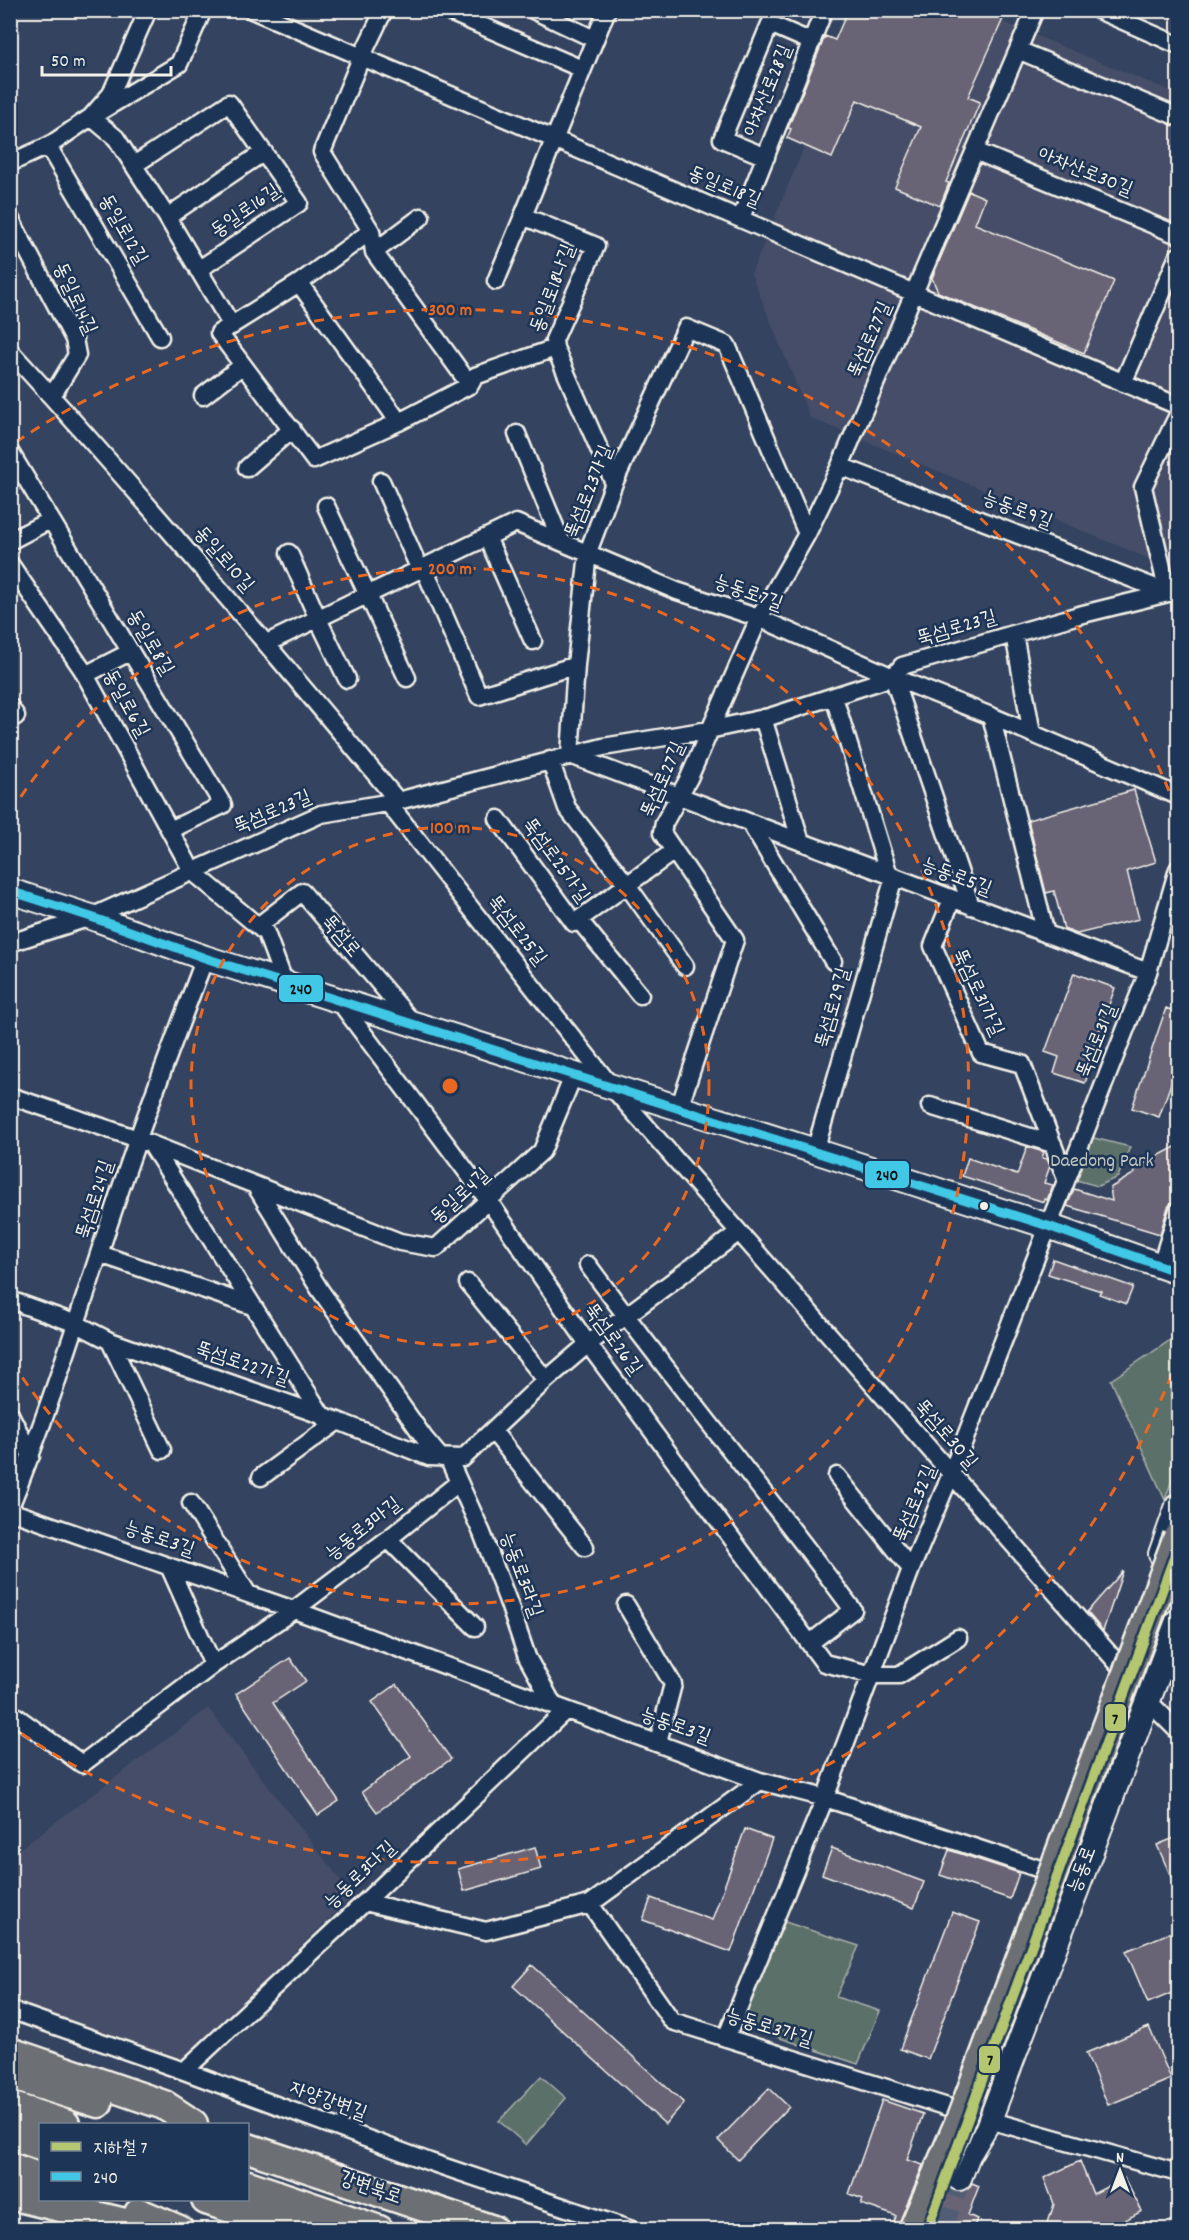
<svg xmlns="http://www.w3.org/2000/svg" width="1189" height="2240" viewBox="0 0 1189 2240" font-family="Dekko,'Poor Story',sans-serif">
	<rect width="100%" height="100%" fill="#344360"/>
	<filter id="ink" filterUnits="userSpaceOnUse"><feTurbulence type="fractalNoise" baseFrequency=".0167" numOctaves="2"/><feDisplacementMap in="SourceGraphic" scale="12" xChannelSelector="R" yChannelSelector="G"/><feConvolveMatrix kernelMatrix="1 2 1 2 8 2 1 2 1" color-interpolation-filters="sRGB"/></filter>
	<g filter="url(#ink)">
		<path fill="#444d67" d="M861,11H977L1178,94V558L1174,569L810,418L751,274Z
			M208,1708L353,1896L175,2067L11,2015V1860L18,1850Z"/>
		<path fill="#5c706b" stroke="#a8b0aa" stroke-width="1.5" d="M1090,1137L1130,1147L1118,1177L1098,1186L1072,1179Z
			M1178,1335V1462L1165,1500L1111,1380Z
			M785,1922L859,1946L836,1997L880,2011L858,2064L738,2024Z
			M541,2076L566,2098L526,2145L499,2121Z"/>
		<path fill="#696476" stroke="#f4f1e8" stroke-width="1.5" d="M848,10H1007L968,97L980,102L946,182L949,183L940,206L895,187L921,127L857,100L832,158L787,138L791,129L788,128L825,36L835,40Z
			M969,191L985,198L975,224L1114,281L1084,353L938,292L932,278Z
			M1134,790L1156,862L1127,871L1139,919L1077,934L1064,929L1054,891L1046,893L1028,820Z
			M1074,973L1115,988L1093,1049L1096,1050L1085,1083L1054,1073L1059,1057L1045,1052Z
			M1166,1008L1179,1013V1061L1159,1117L1132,1108Z
			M1179,1145V1201L1171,1203L1168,1207L1160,1234L1067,1206L1074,1189L1112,1201L1110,1188L1135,1173L1133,1169Z
			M1027,1147L1044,1152L1042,1158L1047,1159L1050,1166L1044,1183L1053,1185L1047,1200L1045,1199L1044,1202L962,1176L968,1158L1017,1175Z
			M1053,1259L1133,1287L1126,1304L1099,1294L1101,1291L1048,1274Z
			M1123,1571L1103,1631L1087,1612Z
			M290,1658L306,1681L273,1703L339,1801L318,1815L236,1694Z
			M397,1684L451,1759L377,1812L362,1792L411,1756L372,1702Z
			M745,1829L772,1839L731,1952L643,1920L651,1898L712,1920Z
			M1179,1836V1895L1157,1845Z
			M535,1847L541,1869L464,1891L458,1869Z
			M832,1848L924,1882L914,1908L822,1874Z
			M949,1850L1019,1873L1010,1899L940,1875Z
			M952,1912L980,1922L928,2059L900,2049Z
			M1179,1929V1990L1148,2003L1126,1951Z
			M532,1965L684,2103L665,2124L513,1986Z
			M1149,2027L1171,2079L1108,2105L1086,2053Z
			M769,2088L789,2107L738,2160L718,2140Z
			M882,2100L923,2114L907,2160L923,2165L897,2229H892L896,2216L861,2204L863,2199L849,2194Z
			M1080,2161L1093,2194L1124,2178L1142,2211L1116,2225L1114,2229H1046L1054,2204L1044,2178Z
			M972,2183L979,2186L968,2215L977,2219L973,2229H931L949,2188L954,2191L962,2192L968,2189Z"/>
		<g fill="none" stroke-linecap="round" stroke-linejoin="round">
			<path stroke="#515d74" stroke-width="24" stroke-dasharray="24 12" stroke-linecap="butt" d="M940,2230L959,2178"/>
			<defs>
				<path id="minor" d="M203,10L179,64L91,117L116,138L167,217L232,326
					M252,10L1178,406
					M384,10L361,58L322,152L371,231L374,252L470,385L475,376L555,348
					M445,10L582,69
					M533,10L594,39
					M607,10L523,216L596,246L554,340L555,348L614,483
					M1098,10L1178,45
					M1018,50L1178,117
					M48,146L160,337
					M975,151L1178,235
					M766,157L722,139L770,24L812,42
					M10,163L50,145L91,117L111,94L148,10
					M134,165L229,103L299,203L198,270
					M167,217L264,152
					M10,218L74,339L77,355L52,396
					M741,218L824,10
					M371,231L299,283L219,333L314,460L399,422L470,385
					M374,252L421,217
					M496,281L523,216
					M299,283L399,422
					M10,351C144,497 271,649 398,801
					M1123,383L1178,256
					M203,396L243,365
					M517,434L561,541
					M10,452L223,805L170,830
					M840,466L1169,593
					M247,468L292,429
					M381,481L420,570
					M326,506L407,678
					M807,534L727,345L686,328L614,483L588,552L576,665L570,755L1148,972
					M487,537L533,641
					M10,541L50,520
					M289,553L318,619L347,679
					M10,564L82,669L192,871L266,933L285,984
					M424,568L479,696L576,665
					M1168,593L1143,487L1178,415
					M1014,634L1032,734
					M267,643L516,523L677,591L759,618L893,677L991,716L1178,796
					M85,675L130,652
					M893,677L971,906
					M834,697L889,875
					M10,707L16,716L10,719
					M991,716L1046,934
					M763,718L801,842
					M550,760L567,808L627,885L685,966
					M388,803L610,1085L1120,1666
					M498,819L574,923L674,851
					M750,823L833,961
					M952,899L933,946L981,1053L1022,1064L1066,1179
					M579,920L640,995
					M258,926L302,892L413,1023
					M10,943L91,917L321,814L398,801L603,747L709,730L769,717L893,677L902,666L1079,615L1168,593L1178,588
					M339,1001L488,1200L588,1344L824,1663L873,1675H899L958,1638
					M10,1096L138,1139L400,1242L436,1248L542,1151L574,1074
					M930,1106L1053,1144
					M679,1108L735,940L662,833L664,823L689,778L759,618L807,534L840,466L1035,10
					M151,1144L323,1417
					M815,1151L894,877
					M255,1185L320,1290L425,1439L441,1458
					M100,1254L252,1306
					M588,1265C674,1382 767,1493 853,1610L810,1643
					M1161,1265L1178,1211
					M468,1283L546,1380
					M10,1300L77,1324L110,1341L338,1421L429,1457L463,1458L546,1380L588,1344L739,1232
					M110,1341L162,1450
					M10,1414L31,1456
					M493,1431L585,1547
					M448,1458L482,1533L509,1604L527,1657L554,1706
					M837,1476L911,1569
					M261,1477L338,1421
					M191,1503L248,1594
					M10,1507C58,1390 92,1269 134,1150C156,1086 181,1022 205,958
					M10,1511L294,1610L760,1781L825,1798L1046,1871
					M388,1539L475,1627
					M169,1566L213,1665
					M626,1605L673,1684L658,1742
					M1147,1700L1178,1731
					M10,1712L82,1764L213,1665L294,1610L388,1539L458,1483
					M365,1902L486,1931L590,1904L672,2021L989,2120L1178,2173
					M590,1904L760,1781
					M10,2010L184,2071L430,2162L632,2230
					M726,2038L825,1798L911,1569L951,1474L1148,972L1178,869
					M184,2071L365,1902L565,1711"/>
				<path id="secondary" d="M10,891L91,917L205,958L815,1151L1048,1226L1178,1272
					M1161,1554L1178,1506
					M959,2178L968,2155L989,2120L1178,1621"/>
				<path id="trunk" d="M10,2052L164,2105L193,2124
					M10,2075L98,2103
					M10,2106L65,2124
					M10,2135L40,2145
					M248,2148L493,2230
					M10,2167L40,2178
					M248,2185L379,2230
					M10,2195L154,2230
					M206,2200L298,2230
					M139,2213L179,2230"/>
			</defs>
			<use href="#minor" stroke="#f4f1e8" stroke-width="21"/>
			<use href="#secondary" stroke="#f4f1e8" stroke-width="28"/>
			<use href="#trunk" stroke="#f4f1e8" stroke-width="33"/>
			<use href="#minor" stroke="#1d3557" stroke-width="16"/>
			<use href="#secondary" stroke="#1d3557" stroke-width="24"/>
			<use href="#trunk" stroke="#6c6f75" stroke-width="28"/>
			<defs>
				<path id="trunk-bridge" d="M913,2230L962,2116L1178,1537"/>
			</defs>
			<use href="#trunk-bridge" stroke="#f4f1e8" stroke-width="33" stroke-linecap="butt"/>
			<use href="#trunk-bridge" stroke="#6c6f75" stroke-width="28"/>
			<defs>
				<path id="bus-1" d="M10,891L91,917L205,958L1048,1226L1178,1272"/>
			</defs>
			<use href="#bus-1" stroke="#1d3557" stroke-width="14"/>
			<use href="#bus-1" stroke="#40c8e6" stroke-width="9"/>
			<defs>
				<path id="metro-1" d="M927,2230L1178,1547"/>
			</defs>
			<use href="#metro-1" stroke="#1d3557" stroke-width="15"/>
			<use href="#metro-1" stroke="#b4c670" stroke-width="10"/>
		</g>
	</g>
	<g fill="none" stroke="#e96822" stroke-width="3" stroke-dasharray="10 8">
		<circle cx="450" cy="1086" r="259"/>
		<path d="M11 812A518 518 0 1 1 11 1360"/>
		<path d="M1178 1358A777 777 0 0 1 16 1730M16 442A777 777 0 0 1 1178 814"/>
	</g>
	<circle fill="#f4f1e8" stroke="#1d3557" stroke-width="2" cx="984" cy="1206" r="5"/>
	<g text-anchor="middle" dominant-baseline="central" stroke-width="5" stroke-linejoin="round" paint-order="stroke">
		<g font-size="20" fill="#f4f1e8" stroke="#1d3557">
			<text transform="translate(769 91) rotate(-68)">아차산로28길</text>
			<text transform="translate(1085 173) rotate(22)">아차산로30길</text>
			<text transform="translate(724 188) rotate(23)">동일로18길</text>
			<text transform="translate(246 212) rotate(-35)">동일로16길</text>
			<text transform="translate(122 230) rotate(60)">동일로12길</text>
			<text transform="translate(554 289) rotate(-69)">동일로18나길</text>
			<text transform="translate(74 299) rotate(65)">동일로14길</text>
			<text transform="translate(871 340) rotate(-66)">뚝섬로27길</text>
			<text transform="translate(590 492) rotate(-68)">뚝섬로23가길</text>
			<text transform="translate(1017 511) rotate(21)">능동로9길</text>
			<text transform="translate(223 560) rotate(49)">동일로10길</text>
			<text transform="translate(748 594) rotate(20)">능동로7길</text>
			<text transform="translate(957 629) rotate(-16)">뚝섬로23길</text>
			<text transform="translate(149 643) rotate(59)">동일로8길</text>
			<text transform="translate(125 704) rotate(61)">동일로6길</text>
			<text transform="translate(664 780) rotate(-66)">뚝섬로27길</text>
			<text transform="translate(273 813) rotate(-23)">뚝섬로23길</text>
			<text transform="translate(555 861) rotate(54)">뚝섬로25가길</text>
			<text transform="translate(956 878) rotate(21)">능동로5길</text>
			<text transform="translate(516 931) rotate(52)">뚝섬로25길</text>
			<text transform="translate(340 937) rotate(50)">뚝섬로</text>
			<text transform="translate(977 993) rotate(65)">뚝섬로31가길</text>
			<text transform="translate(834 1008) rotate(-74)">뚝섬로29길</text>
			<text transform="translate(1098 1041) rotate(-68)">뚝섬로31길</text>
			<text transform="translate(461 1197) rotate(-42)">동일로4길</text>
			<text transform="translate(96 1200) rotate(-72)">뚝섬로24길</text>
			<text transform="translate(612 1340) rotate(54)">뚝섬로26길</text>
			<text transform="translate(242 1365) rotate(19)">뚝섬로22가길</text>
			<text transform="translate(945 1435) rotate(49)">뚝섬로30길</text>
			<text transform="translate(916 1504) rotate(-67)">뚝섬로32길</text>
			<text transform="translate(364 1530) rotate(-38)">능동로3마길</text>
			<text transform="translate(159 1540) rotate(19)">능동로3길</text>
			<text transform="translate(520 1575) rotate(70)">능동로3라길</text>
			<text transform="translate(675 1727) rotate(20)">능동로3길</text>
			<text transform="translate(1083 1870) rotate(-69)">능동로</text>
			<text transform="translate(361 1876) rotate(-43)">능동로3다길</text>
			<text transform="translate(769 2029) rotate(17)">능동로3가길</text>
			<text transform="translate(328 2102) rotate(20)">자양강변길</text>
			<text transform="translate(370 2189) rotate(19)">강변북로</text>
		</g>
		<g font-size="20" fill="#bfc4bc" stroke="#1d3557">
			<text x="1102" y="1162">Daedong Park</text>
		</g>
	</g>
	<circle cx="450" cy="1086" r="9" fill="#e96822" stroke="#1d3557" stroke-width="3"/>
	<g font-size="18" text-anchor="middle" font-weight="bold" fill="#e96822" stroke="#1d3557" stroke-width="5" stroke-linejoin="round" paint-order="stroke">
		<text x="450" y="315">300 m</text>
		<text x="450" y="574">200 m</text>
		<text x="450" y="833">100 m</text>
	</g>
	<g stroke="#1d3557" stroke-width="2">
		<rect x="278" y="974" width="46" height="29" rx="6" fill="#40c8e6"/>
		<rect x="864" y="1160" width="46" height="29" rx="6" fill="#40c8e6"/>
		<rect x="1104" y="1703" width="23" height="29" rx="6" fill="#b4c670"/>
		<rect x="978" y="2045" width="23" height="29" rx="6" fill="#b4c670"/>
	</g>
	<g font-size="16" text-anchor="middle" font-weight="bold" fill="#111">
		<text x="301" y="994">240</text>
		<text x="887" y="1180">240</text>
		<text x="1115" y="1724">7</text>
		<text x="990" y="2065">7</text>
	</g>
	<rect width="1189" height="2240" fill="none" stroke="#1d3557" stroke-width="36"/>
	<rect x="18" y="18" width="1153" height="2204" fill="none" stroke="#f4f1e8" stroke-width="2" filter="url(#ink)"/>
	<rect x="39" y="2123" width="210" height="78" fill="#1d3557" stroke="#738091" stroke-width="1.5"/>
	<rect x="51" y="2142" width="30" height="9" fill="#b4c670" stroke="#738091" stroke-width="1.5"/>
	<text x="93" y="2153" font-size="18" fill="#f4f1e8">지하철 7</text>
	<rect x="51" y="2172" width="30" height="9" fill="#40c8e6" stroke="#738091" stroke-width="1.5"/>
	<text x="93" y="2183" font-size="18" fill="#f4f1e8">240</text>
	<g transform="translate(1120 2171)" stroke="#1d3557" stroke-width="4.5" paint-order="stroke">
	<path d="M0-4.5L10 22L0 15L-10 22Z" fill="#f4f1e8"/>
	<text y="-9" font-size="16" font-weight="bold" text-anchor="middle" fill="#f4f1e8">N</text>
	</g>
	<path d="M42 66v9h129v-9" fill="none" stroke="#f4f1e8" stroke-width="3"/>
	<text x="51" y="66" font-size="18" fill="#f4f1e8" stroke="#1d3557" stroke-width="4.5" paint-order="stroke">50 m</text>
</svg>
